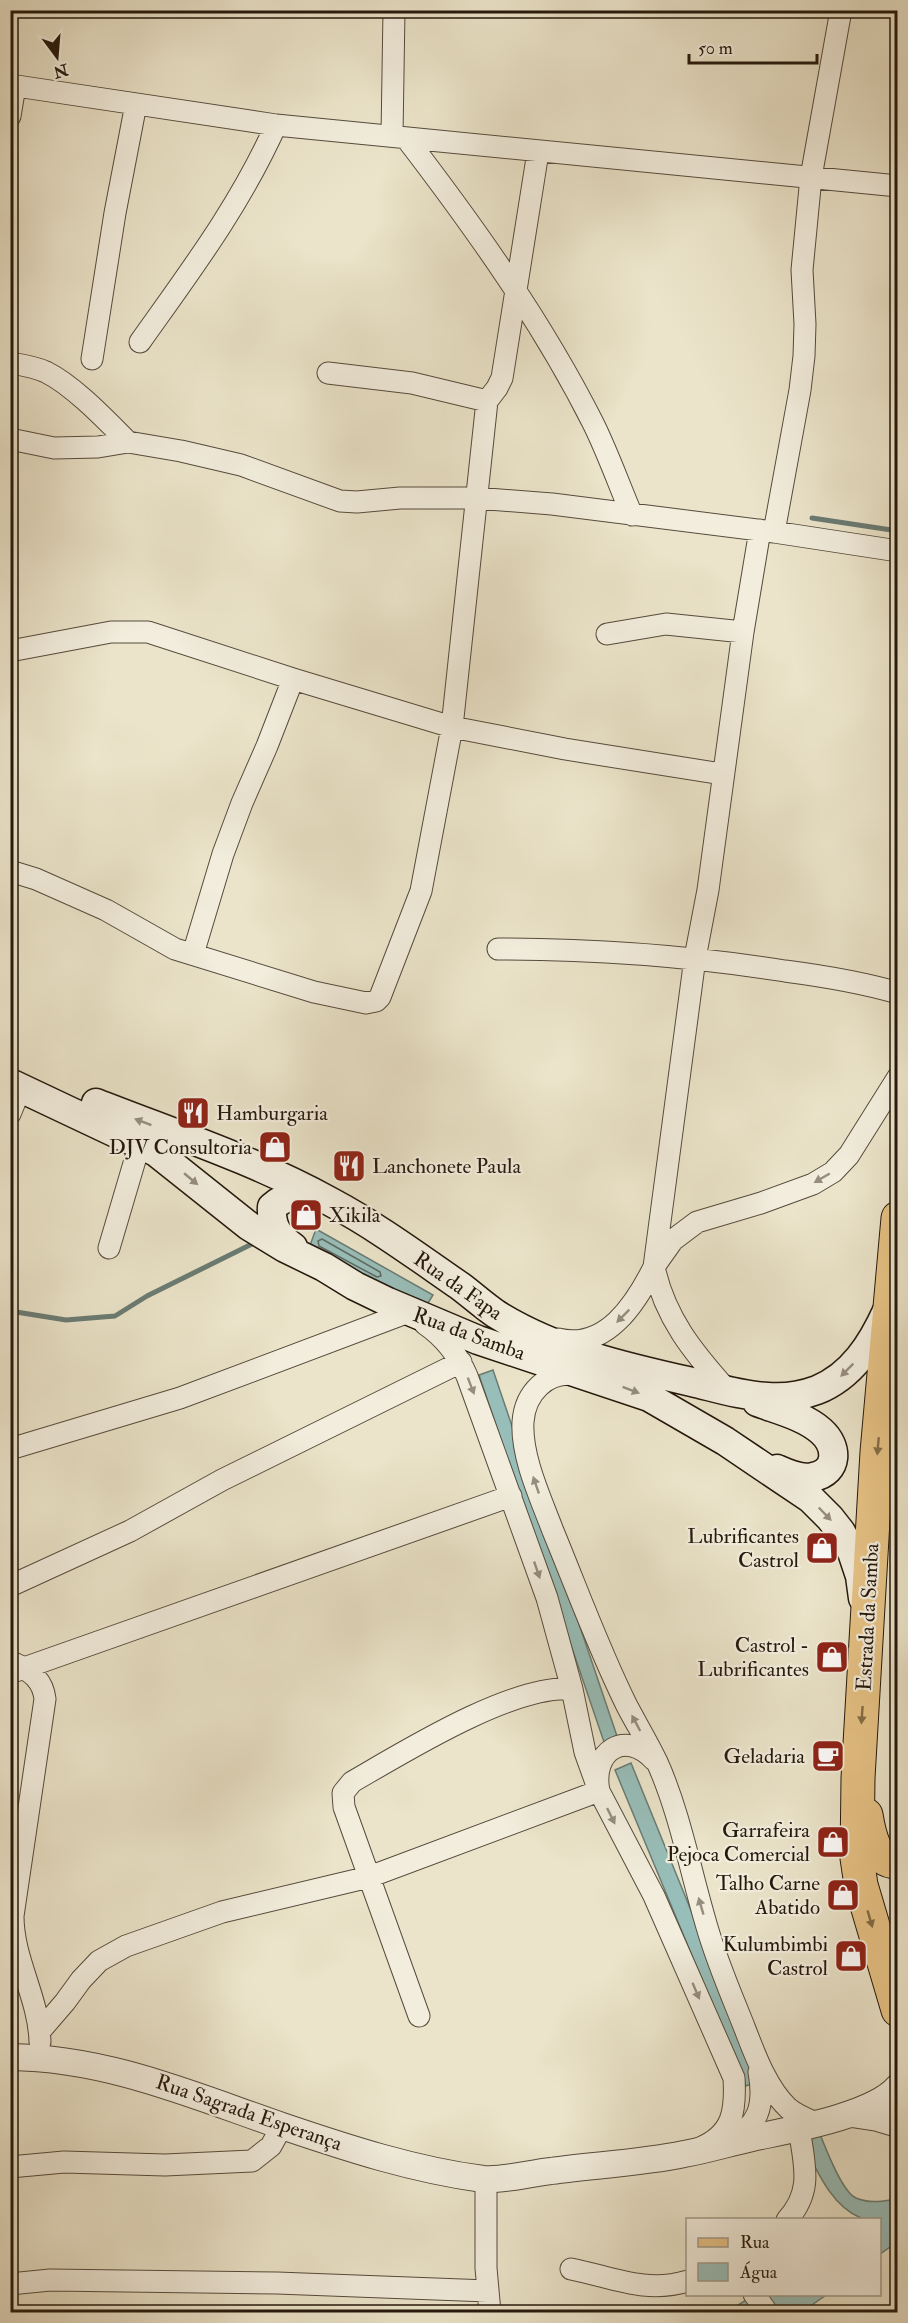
<svg xmlns="http://www.w3.org/2000/svg" width="908" height="2323" viewBox="0 0 908 2323" font-family="'IM FELL Double Pica',serif">
	<rect width="100%" height="100%" fill="#ebe4ca"/>
	<filter id="stains"><feTurbulence type="fractalNoise" baseFrequency=".00333" numOctaves="4"/><feColorMatrix values="0 0 0 0 .2 0 0 0 0 .09 0 0 0 0 .02 0 0 0 .5 -.17"/></filter>
	<radialGradient id="worn" r=".72"><stop offset=".6" stop-color="#630" stop-opacity="0"/><stop offset="1" stop-color="#630" stop-opacity=".3"/></radialGradient>
	<path fill="#98beb9" stroke="#6a7c74" stroke-width="1.5" d="M316,1229L433,1295L425,1308L309,1248Z
		M493,1370L619,1742L605,1745L479,1375Z
		M631,1763L760,2080L746,2086L615,1770Z
		M820,2134C826,2149 842,2192 856,2198C870,2204 883,2201 897,2199V2242L880,2254V2220C873,2219 866,2221 861,2218C830,2206 815,2166 801,2139Z
		M754,2295H826L802,2312H727Z"/>
	<g fill="none" stroke-linecap="round" stroke-linejoin="round">
		<path stroke="#5e6b62" stroke-width="1.5" d="M322,1239L380,1272L381,1276L377,1277L319,1246L318,1241Z"/>
		<path stroke="#6a7c74" stroke-width="5" d="M812,518L898,531
			M10,1311L66,1320L115,1316L147,1296L256,1242"/>
		<defs>
			<path id="minor" d="M10,85L276,125L898,186
				M10,116L15,86
				M392,136L394,10
				M406,138C475,228 542,322 593,423C608,453 619,485 632,515
				M140,342C191,270 239,207 276,125
				M92,359L115,213L136,104
				M10,363C23,365 35,367 46,372C74,386 106,420 128,442
				M328,373L412,383L487,401
				M10,439L54,448L98,447L128,442L181,451L241,465L340,501L357,502L400,498H476L552,504L774,532L898,551
				M774,532L800,390L804,356L805,324L802,270L811,177L841,10
				M607,634L666,624L743,632
				M10,651L111,632H148L293,679L452,727L565,749L722,774
				M10,871L36,879L106,910L175,949L314,992L366,1003L376,1001L380,997L421,891L452,727L487,401L497,388L502,378L538,152
				M498,949C594,949 690,956 785,971C823,976 861,982 898,993
				M193,954L223,854L242,803L267,746L293,679
				M10,1114L21,1087
				M109,1248L140,1143
				M656,1264L673,1240L697,1222L761,1203L813,1184L833,1172L849,1155L898,1077
				M654,1267C665,1318 693,1352 727,1390
				M425,1324C444,1337 458,1355 467,1376L547,1598L572,1689L585,1752L599,1791L654,1896L734,2078C736,2111 733,2134 700,2148
				M558,1339C606,1351 636,1303 654,1267L695,958L708,890L743,632L760,530
				M577,1375C547,1370 525,1393 523,1422C521,1457 541,1499 553,1531C577,1589 599,1650 627,1706C637,1725 648,1743 657,1762C680,1813 691,1874 707,1927C717,1962 732,1996 745,2029C755,2055 767,2088 788,2108C796,2115 806,2119 816,2123
				M10,1449L180,1398L406,1313
				M10,1586L130,1531L222,1480L461,1362
				M16,1664C32,1672 43,1681 45,1699L13,1916C13,1960 39,1998 40,2042
				M10,1673L511,1496
				M419,2016L344,1807L343,1793L352,1782C404,1752 513,1684 572,1689
				M40,2031L65,2002L81,1980L99,1961L126,1946L222,1912L369,1877L599,1791C591,1751 625,1729 654,1760
				M727,2143C759,2126 765,2106 759,2072
				M10,2167L64,2162L165,2165L252,2161L271,2146L282,2126
				M486,2179V2268L490,2312
				M787,2220C814,2190 804,2164 799,2128
				M571,2269C612,2277 645,2294 688,2281
				M10,2284L50,2280L277,2283L488,2291
				M754,2294L767,2312"/>
			<path id="tertiary" d="M10,2057C107,2058 192,2095 282,2126C347,2148 414,2170 483,2179C502,2181 531,2173 551,2171C595,2165 641,2163 684,2154C707,2150 729,2143 752,2138C789,2130 873,2116 898,2087
				M852,2114L878,2118L898,2124"/>
			<path id="secondary" d="M10,1083L156,1152L249,1226L285,1248L324,1267L355,1286L388,1302L478,1340L649,1397L725,1441L811,1499L830,1518L841,1532L852,1552L860,1576L863,1598
				M96,1103C175,1134 257,1161 331,1202C376,1226 418,1257 460,1286C472,1295 483,1305 496,1314C555,1351 625,1367 692,1382C717,1388 742,1396 768,1397C784,1398 801,1396 817,1390C852,1376 872,1344 887,1311
				M293,1247C277,1236 271,1226 272,1207C285,1195 301,1193 317,1200
				M757,1402C778,1410 804,1416 821,1431C838,1446 839,1472 813,1477C801,1480 788,1474 777,1469"/>
			<path id="primary" d="M898,1218L877,1452L858,1778L857,1858L861,1885L898,2010
				M866,1815C869,1833 874,1863 898,1862"/>
		</defs>
		<use href="#minor" stroke="#564b3c" stroke-width="23"/>
		<use href="#tertiary" stroke="#564b3c" stroke-width="28"/>
		<use href="#secondary" stroke="#25180c" stroke-width="31"/>
		<use href="#primary" stroke="#25180c" stroke-width="35"/>
		<use href="#minor" stroke="#f2eddd" stroke-width="21"/>
		<use href="#tertiary" stroke="#f2eddd" stroke-width="26"/>
		<use href="#secondary" stroke="#f2eddd" stroke-width="28"/>
		<use href="#primary" stroke="#e6c285" stroke-width="33"/>
	</g>
	<defs><path id="oneway-solid" d="M-6-.8H1V-3.2L6.5 0L1 3.2V.8H-6Z" transform="scale(1.5)"/></defs>
	<g fill="#968d7f">
		<use href="#oneway-solid" transform="translate(143 1122) rotate(-159)"/>
		<use href="#oneway-solid" transform="translate(822 1178) rotate(150)"/>
		<use href="#oneway-solid" transform="translate(191 1179) rotate(40)"/>
		<use href="#oneway-solid" transform="translate(623 1316) rotate(135)"/>
		<use href="#oneway-solid" transform="translate(847 1370) rotate(135)"/>
		<use href="#oneway-solid" transform="translate(471 1386) rotate(69)"/>
		<use href="#oneway-solid" transform="translate(631 1390) rotate(21)"/>
		<use href="#oneway-solid" transform="translate(536 1485) rotate(-109)"/>
		<use href="#oneway-solid" transform="translate(825 1514) rotate(46)"/>
		<use href="#oneway-solid" transform="translate(537 1570) rotate(71)"/>
		<use href="#oneway-solid" transform="translate(636 1723) rotate(-118)"/>
		<use href="#oneway-solid" transform="translate(611 1816) rotate(64)"/>
		<use href="#oneway-solid" transform="translate(701 1906) rotate(-106)"/>
		<use href="#oneway-solid" transform="translate(696 1991) rotate(67)"/>
	</g>
	<g fill="#866d48">
		<use href="#oneway-solid" transform="translate(878 1446) rotate(95)"/>
		<use href="#oneway-solid" transform="translate(862 1715) rotate(94)"/>
		<use href="#oneway-solid" transform="translate(870 1919) rotate(74)"/>
	</g>
	<defs>
		<symbol id="restaurant-square" viewBox="-11 -11 22 22"><rect x="-9" y="-9" width="18" height="18" rx="4" fill="#8f2418" stroke="#f2eddd"/><path d="M-5-6h1v4h1v-4h1v4h1v-4h1v5L-1.5 .5V6h-2V.5L-5-1ZM5-6V6H3V1.5H1.5Q1.5-4 5-6Z" fill="#fff"/></symbol>
		<symbol id="shop-square" viewBox="-11 -11 22 22"><rect x="-9" y="-9" width="18" height="18" rx="4" fill="#8f2418" stroke="#f2eddd"/><path d="M-5-2.5h2.3a2.7 3.5 0 0 1 5.4 0H5L5.5 6h-11ZM-1.5-2.5h3a1.5 2.3 0 0 0-3 0Z" fill="#fff"/></symbol>
		<symbol id="cafe-square" viewBox="-11 -11 22 22"><rect x="-9" y="-9" width="18" height="18" rx="4" fill="#8f2418" stroke="#f2eddd"/><path d="M-5.5-4.5H6V0H3Q3 3.5 0 3.5H-2.5Q-5.5 3.5-5.5 0ZM3-3.2v2h1.7v-2ZM-6 4.5H4V6H-6Z" fill="#fff"/></symbol>
	</defs>
	<g fill-rule="evenodd">
		<use href="#restaurant-square" x="174" y="1094" width="38" height="38"/>
		<use href="#shop-square" x="256" y="1128" width="38" height="38"/>
		<use href="#restaurant-square" x="330" y="1147" width="38" height="38"/>
		<use href="#shop-square" x="287" y="1196" width="38" height="38"/>
		<use href="#shop-square" x="803" y="1529" width="38" height="38"/>
		<use href="#shop-square" x="813" y="1638" width="38" height="38"/>
		<use href="#cafe-square" x="809" y="1737" width="38" height="38"/>
		<use href="#shop-square" x="814" y="1823" width="38" height="38"/>
		<use href="#shop-square" x="824" y="1876" width="38" height="38"/>
		<use href="#shop-square" x="832" y="1937" width="38" height="38"/>
	</g>
	<g text-anchor="middle" dominant-baseline="central" stroke-width="4.5" stroke-linejoin="round" paint-order="stroke">
		<g font-size="21" fill="#25180c" stroke="#f2eddd" text-anchor="end">
			<text x="216" y="1113" text-anchor="start">Hamburgaria</text>
			<text x="252" y="1147">DJV Consultoria</text>
			<text x="372" y="1166" text-anchor="start">Lanchonete Paula</text>
			<text x="329" y="1215" text-anchor="start">Xikila</text>
			<text x="799" y="1536">Lubrificantes<tspan x="799" dy="24">Castrol</tspan></text>
			<text x="809" y="1645">Castrol -<tspan x="809" dy="24">Lubrificantes</tspan></text>
			<text x="805" y="1756">Geladaria</text>
			<text x="810" y="1830">Garrafeira<tspan x="810" dy="24">Pejoca Comercial</tspan></text>
			<text x="820" y="1883">Talho Carne<tspan x="820" dy="24">Abatido</tspan></text>
			<text x="828" y="1944">Kulumbimbi<tspan x="828" dy="24">Castrol</tspan></text>
		</g>
		<g font-size="21" fill="#25180c" stroke="#f2eddd">
			<text transform="translate(458 1286) rotate(35)">Rua da Fapa</text>
			<text transform="translate(469 1334) rotate(20)">Rua da Samba</text>
			<text transform="translate(868 1617) rotate(-87)">Estrada da Samba</text>
			<text transform="translate(249 2113) rotate(19)">Rua Sagrada Esperança</text>
		</g>
	</g>
	<rect width="908" height="2323" fill="none" stroke="#ebe4ca" stroke-width="36"/>
	<rect x="12" y="12" width="884" height="2299" fill="none" stroke="#25180c" stroke-width="3"/>
	<rect x="18" y="18" width="872" height="2287" fill="none" stroke="#25180c" stroke-width="1.5"/>
	<rect x="686" y="2218" width="195" height="78" fill="#f2eddd" stroke="#a09889" stroke-width="1.5"/>
	<rect x="698" y="2238" width="30" height="9" fill="#e6c285" stroke="#a09889" stroke-width="1.5"/>
	<text x="740" y="2248" font-size="18" fill="#25180c">Rua</text>
	<rect x="698" y="2263" width="30" height="18" fill="#98beb9" stroke="#a09889" stroke-width="1.5"/>
	<text x="740" y="2278" font-size="18" fill="#25180c">Água</text>
	<g transform="translate(57 57) rotate(164)" stroke="#f2eddd" stroke-width="4.5" paint-order="stroke">
	<path d="M0-4.5L10 22L0 15L-10 22Z" fill="#25180c"/>
	<text y="-9" font-size="16" font-weight="bold" text-anchor="middle" fill="#25180c">N</text>
	</g>
	<path d="M689 54v9h128v-9" fill="none" stroke="#25180c" stroke-width="3"/>
	<text x="698" y="54" font-size="18" fill="#25180c" stroke="#f2eddd" stroke-width="4.5" paint-order="stroke">50 m</text>
	<rect width="100%" height="100%" filter="url(#stains)"/>
	<rect width="100%" height="100%" fill="url(#worn)"/>
</svg>
